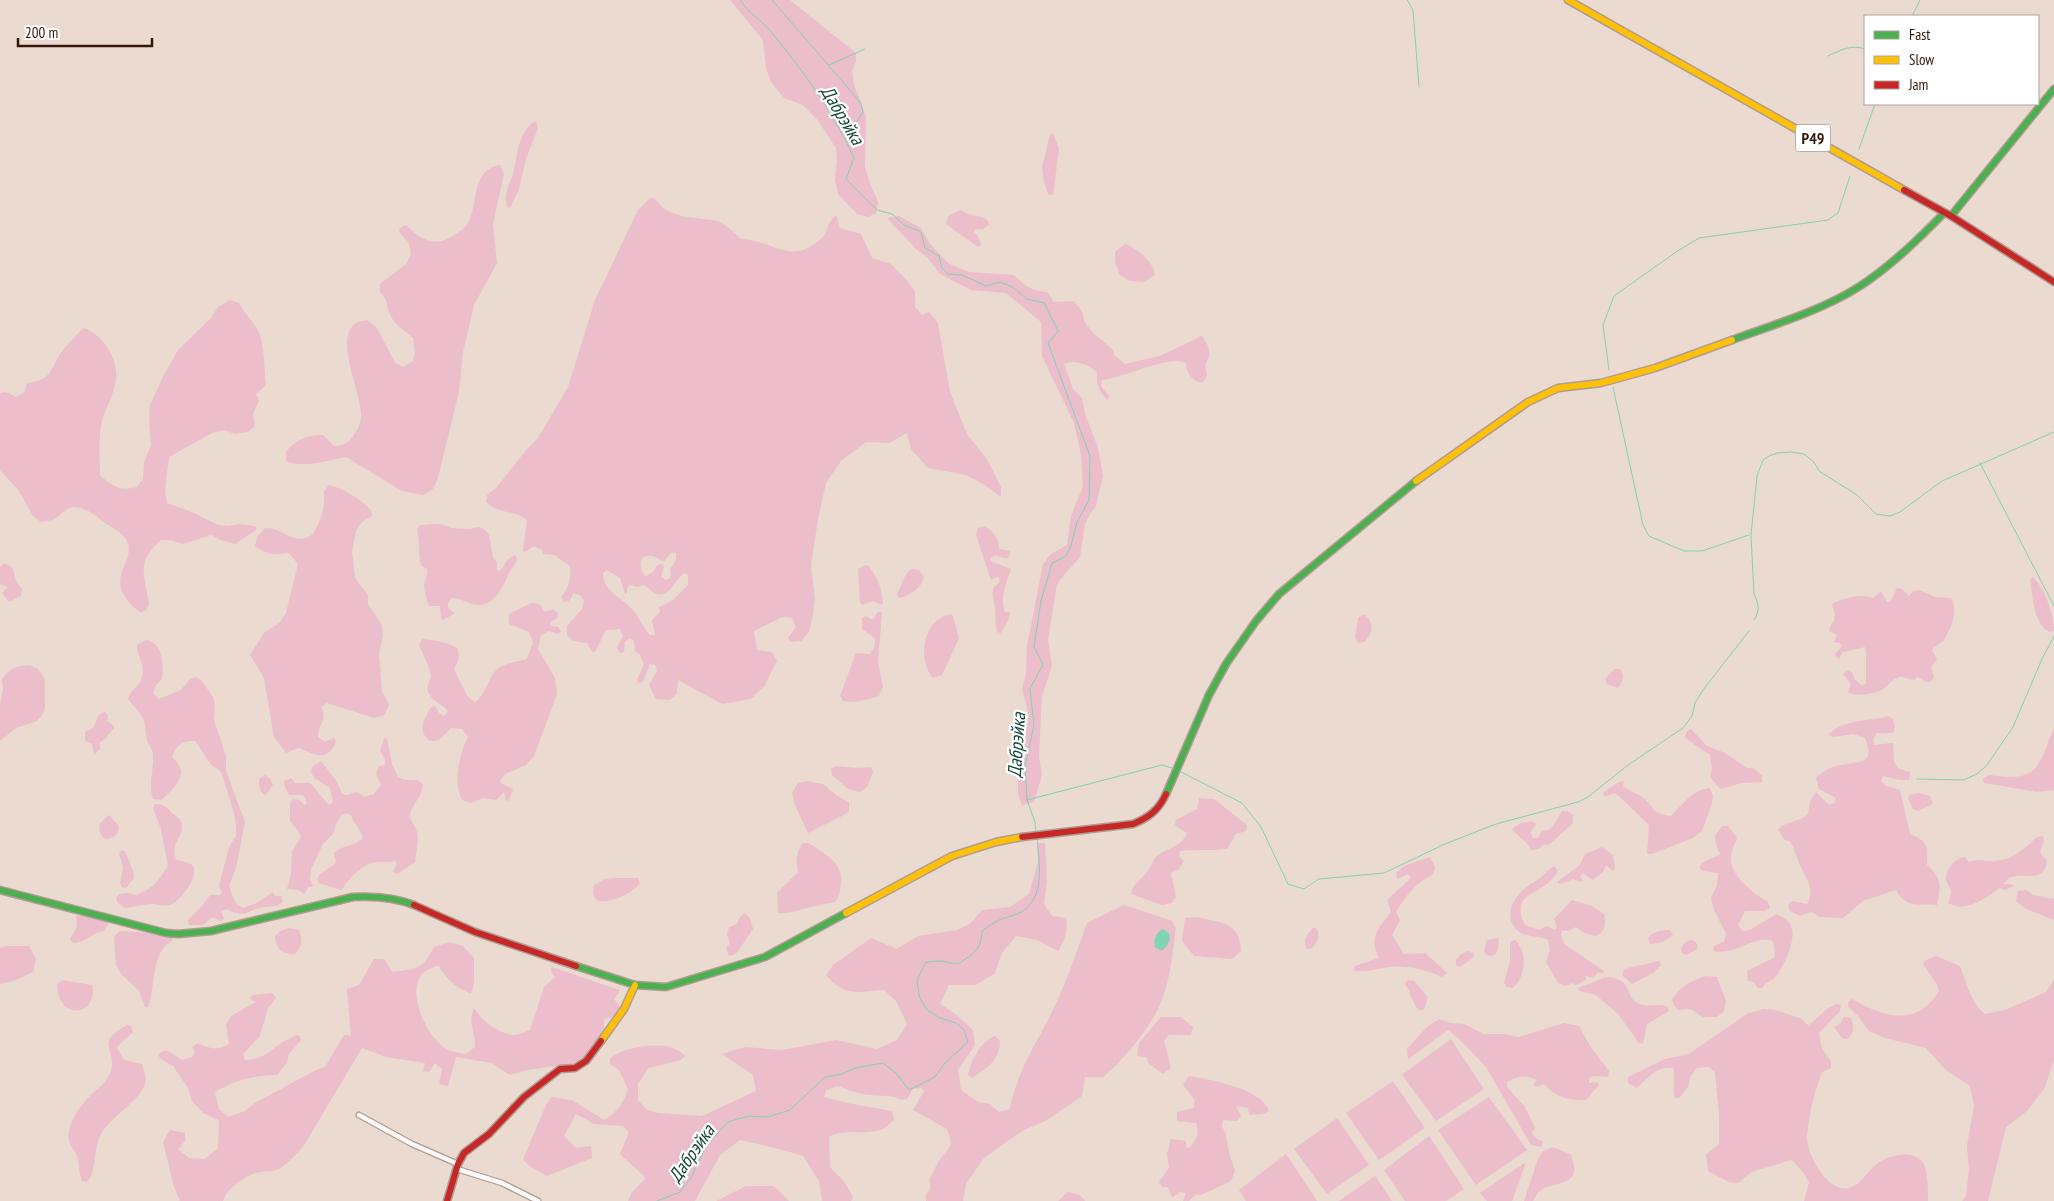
<svg xmlns="http://www.w3.org/2000/svg" width="2054" height="1201" viewBox="0 0 2054 1201" font-family="'PT Sans Narrow',sans-serif">
	<rect width="100%" height="100%" fill="#eadad0"/>
	<path fill="#ecbdcb" fill-rule="evenodd" d="M730,0H790L856,53V61L852,71L854,85L866,117L865,167L869,181L878,202L876,213L868,217L857,214L838,194L835,180L837,158L836,148L817,119L803,105L784,98L771,82L766,68L763,40Z
		M536,121L538,128L526,159L519,189L511,206L508,208C502,196 509,186 513,174C518,156 517,131 536,121Z
		M1053,133L1059,149L1053,195L1048,194L1044,182L1042,167L1050,134Z
		M500,165L504,174L493,224L497,263L474,305L463,352L459,392L438,478L433,489L423,495L402,491L346,457C328,460 304,469 286,461V452C295,440 307,435 323,435L334,446C342,446 349,443 353,436C358,429 361,424 361,415C362,395 333,337 356,323C359,321 364,321 367,320L377,328L395,363L403,367L413,361L415,354L413,338C405,331 394,325 390,314C385,304 390,303 380,292V284L406,264L411,254L409,243L399,232L400,228L406,225C423,241 435,249 457,233C460,231 464,229 466,226C480,207 469,170 500,165Z
		M650,198H654L665,210L681,216L718,221L729,228L741,239C774,240 790,267 822,238C829,231 826,223 836,215L840,228L861,234L872,258L891,264L906,279L915,292V307L922,315L929,312L938,323L950,392L967,434L988,461L1001,487V497L985,485L966,475L928,468L911,449L907,433L889,443L866,442L841,461L826,483L818,519L811,565L815,598L813,615L809,632L801,641L791,642L788,638L796,627L792,618L782,617L754,631L757,650L772,652L777,661L765,685L751,699L722,704L678,680L677,693L670,700L656,699L649,685L657,671L655,665L650,664L643,682L638,683L637,680L644,664L640,655L635,651L634,641L630,638L625,642L624,652L620,653L617,648L623,636L620,629L606,630L595,652H592L587,643L573,641L567,635V626L582,609L584,601L581,596L574,593L569,601L564,602L561,597C569,588 571,578 570,566L554,555L543,554L542,550L534,546L525,552L523,550L527,520C515,510 498,514 486,502L487,495L496,488L527,449L538,438L568,387L595,300L638,210ZM672,552L676,553V560L670,569L671,574L670,578L666,580L661,577L664,567L662,564L657,565L654,571L645,577C639,568 637,554 652,556C657,557 660,560 664,561ZM607,570L620,578L625,594L627,593V588L630,585L637,587L644,585C648,587 651,591 654,593C670,600 675,579 684,573L688,575V585L672,601L659,607L660,612L652,620L655,635H650C643,627 639,617 632,609C622,597 603,592 603,573Z
		M961,210C971,218 979,213 988,221L989,225L983,229H975L974,232L978,236L981,244L978,247L946,224L949,215Z
		M899,216L921,228L930,244L949,264L969,272L1014,275C1025,286 1031,291 1047,292L1054,302L1074,301L1083,313L1084,321L1093,333L1112,349L1115,356L1125,364L1160,356L1202,336C1209,346 1213,354 1205,364L1207,376L1202,383C1191,379 1187,375 1186,363C1165,355 1126,378 1102,380L1101,386L1109,396L1108,400C1099,393 1096,383 1097,372C1087,364 1076,359 1064,364L1073,389L1082,398L1085,414L1098,448L1103,476L1096,506L1090,514L1085,524L1080,557L1059,581L1056,589L1048,640L1052,666L1042,696L1039,756L1042,775L1034,802L1022,805L1018,794V773L1029,715L1022,689L1026,674L1027,646L1043,564L1051,554L1067,545L1071,516L1083,486L1081,455L1074,423L1042,356L1041,322L1006,293L971,290L940,274L927,257L917,250L887,218Z
		M1125,244C1137,248 1154,262 1155,275L1144,282L1130,281L1120,275L1115,263V252Z
		M230,300L239,303C244,314 253,320 258,331C265,344 264,371 266,385L256,394L259,401L253,414L255,426L248,432L235,434L224,430L212,433L169,457L165,491L167,503L194,513L218,525L229,526L238,524L255,526L257,529L235,544L221,540L211,535L183,544L171,540H161C136,563 144,572 149,604L146,610L141,613C96,578 140,563 126,539C121,532 113,528 105,523C96,516 87,508 75,507C66,507 62,514 56,518C52,521 46,521 41,522L33,516L19,491L0,470V393L6,392L16,397L24,393L27,383C50,380 48,374 59,356C65,346 75,337 83,328C102,333 119,359 116,380C114,394 106,407 102,421C98,437 100,458 100,475C113,487 119,491 137,487L143,479L144,463L151,445L149,420L150,405L163,377L178,350L211,318L218,307Z
		M329,485C345,489 360,499 371,510L372,516L363,521L356,531L352,551L355,578L368,595V604L382,625L383,636L379,653L382,691L389,705L384,715L374,718L327,703L321,707C328,718 318,726 318,737L325,742L334,738L336,742C328,762 315,755 299,748L286,753L274,737L264,678L250,655L264,633L279,623L286,613L298,564L289,553C276,555 266,555 255,546L257,537L265,528C280,527 287,539 301,539C305,539 310,536 313,534C322,519 325,508 324,491Z
		M433,524H441L451,528L470,529L478,527L484,529L489,535L493,557L497,563V571L501,570L508,559L515,555L517,559C516,565 512,567 509,573C504,585 495,605 479,605C469,605 462,598 452,598L448,603V608L455,613L443,620L441,618L440,606H429C427,600 424,592 424,585C425,579 428,576 427,569L421,565C418,553 420,542 417,529L420,525Z
		M985,526C993,531 999,539 999,549L1011,551L1008,558H1003L995,555L991,558L990,561L1011,569C1006,583 1000,597 1005,612H1010L1009,619L1001,633L997,632C995,622 996,617 995,608C994,600 992,595 993,588L999,583L1000,579L997,577L991,580L976,535L978,528Z
		M4,563L12,567L17,583L22,589L21,596L9,602L2,593L8,587L0,584V567Z
		M865,565L869,566C877,577 882,588 883,603L881,605L873,601L862,605L860,602L858,569Z
		M911,569L919,570L924,577C921,589 912,594 900,598L897,595L906,574Z
		M2032,577C2045,587 2054,615 2054,631L2049,632C2033,623 2033,597 2030,581Z
		M1897,588L1902,589L1909,596L1913,591L1919,590L1935,597L1951,598C1959,610 1951,628 1944,640C1941,644 1935,645 1932,650L1937,659L1931,667L1934,678L1930,682H1926L1918,677L1914,680C1908,680 1904,676 1899,677C1892,679 1888,686 1883,689C1876,694 1855,697 1848,692L1851,684L1843,674L1848,670L1852,672L1855,680L1862,686L1866,683V652L1865,647L1843,652L1839,659L1835,656V654L1842,646L1840,643L1834,642L1837,635L1830,632L1829,629L1834,620L1835,614L1832,604C1842,598 1863,593 1873,598L1881,591L1887,602H1890Z
		M531,603L539,604L545,612L553,609L558,613L557,618L551,622V626L558,627L561,632L558,634L549,631L541,635L538,649L555,678L557,694L534,756L526,765L505,774L500,781L502,784L513,789L509,800L506,801L504,792L496,800L483,798L471,803L462,800C453,783 459,754 468,737L462,729L451,728L439,740L430,741C416,729 424,722 430,708L435,706L439,713L444,716L448,711C442,704 432,701 428,692C426,686 430,681 431,676C431,670 422,652 419,645L422,639C434,640 448,642 458,649L459,658L454,669L468,697L475,702C489,693 487,672 504,665C511,662 520,661 527,659L533,642L529,632L509,624V614Z
		M878,612H882L878,662L883,687L879,696C867,700 855,703 843,701L840,696L856,653L870,654L875,646V638L862,629V618L866,616L873,620Z
		M952,614L959,638L942,675L933,678C916,658 924,617 952,614Z
		M1364,614C1375,623 1373,633 1364,642L1358,643L1355,638L1358,618Z
		M146,640C163,643 164,665 162,679L156,685L153,693L159,699L181,690L189,680L196,677L201,680L213,697L215,705L214,720L226,756V771L245,822L236,868L229,886C232,895 234,904 243,908L257,903L273,892L275,896H281L283,902C277,907 272,906 265,907C250,908 245,920 227,909L221,911L224,919L221,921L212,917L203,925H189L188,920L202,906L210,895H219L222,893L219,886L229,847L236,836V827L235,817L222,774C219,769 217,769 213,766C206,760 201,748 195,741C182,740 176,745 172,757C175,760 180,766 181,770C183,780 168,794 161,800L153,799C148,784 154,770 153,755C153,749 149,746 147,740C145,734 146,727 144,721C141,712 133,706 128,699C130,690 139,687 142,678C146,664 136,655 137,645Z
		M30,665L38,669L45,679V707L43,714L37,721L16,728L0,741V705L3,689L2,679C10,668 16,666 30,665Z
		M1614,669H1619C1626,674 1623,682 1618,688L1607,684L1605,679Z
		M105,712L108,715L107,721L114,726V729C108,733 107,739 100,742V749L94,755L92,744L85,741V732L93,728C98,721 96,714 105,712Z
		M1888,716L1893,719L1895,727L1893,733H1877L1873,739L1874,745L1893,743L1894,762L1899,769L1910,772L1909,780H1900L1883,776L1881,781L1886,786L1900,790L1910,834C1929,842 1927,845 1927,865C1942,879 1941,885 1937,905C1919,904 1905,908 1896,890L1863,901L1843,918L1820,917L1811,912L1800,916L1790,911L1788,905L1792,901L1807,904C1816,888 1805,877 1799,863C1796,856 1794,848 1790,841L1785,840L1778,830L1781,826L1803,818L1808,813L1810,801L1816,792L1829,805L1835,803L1836,798L1819,789L1816,778C1822,772 1828,768 1837,766C1856,760 1877,768 1865,738L1853,734L1834,737L1828,735C1843,719 1868,722 1888,716Z
		M2054,728V790L2037,792L1984,783L1983,779L1989,775C2039,782 2037,769 2054,728Z
		M1691,729L1707,746L1725,753L1747,768H1754L1762,776V782L1742,783L1720,789L1710,777L1712,769L1710,755L1685,738L1686,732Z
		M387,738L392,764L398,777L405,780H418L423,785C422,796 415,801 411,811C408,819 413,822 416,829C420,839 416,852 415,862L397,874L393,872L397,864L395,861C387,863 378,861 371,863C363,866 353,875 348,881C344,884 345,887 341,890L319,883L317,879C321,870 330,870 336,862L334,853C343,844 355,847 363,838C361,828 353,824 351,815L346,813L341,816L336,824L333,834L323,844L311,869L310,880L314,886L309,887L304,894L298,890L287,889L291,874L292,851L301,837L299,832L290,821V802L293,799L299,800L305,805L307,803L303,795H289L285,787L284,781L291,778L295,783H310L329,805L333,802L330,788L314,778L311,771L313,766L321,761L337,782L342,794L347,795L357,792L364,797L374,794L381,785L376,774L378,767L385,765V759L380,751L384,739Z
		M836,766L858,768L871,767L873,772L867,787L860,792L848,789L832,775L831,769Z
		M265,775L270,779L273,785L266,795L263,794C259,788 258,784 260,778Z
		M806,781L823,784L837,796L849,802V811L844,815L808,833L795,805L792,793L798,783Z
		M1624,781L1623,786C1630,792 1635,792 1641,796C1656,807 1649,813 1671,816C1683,804 1692,790 1710,788L1713,796L1712,803L1702,831L1693,838L1652,854H1647L1649,825L1618,795L1614,793L1607,796L1603,795L1604,792L1617,783Z
		M1918,793L1930,796L1933,804L1918,811L1913,809L1908,799L1910,795Z
		M1199,798L1214,799L1247,825L1246,831L1236,834L1227,849C1211,851 1196,849 1180,851L1179,856L1184,861L1178,870L1171,873L1176,897L1172,903L1162,905L1131,894C1133,883 1142,879 1148,871C1151,867 1152,861 1156,857C1167,847 1181,848 1187,833L1175,825L1176,820L1197,809Z
		M155,804C163,804 167,807 172,813C175,815 180,819 181,822C187,835 167,844 177,860C181,861 188,862 192,865C201,874 181,900 172,904C164,908 156,903 149,904C141,905 133,907 125,908L118,903L116,899L119,894L126,893L137,895C141,892 145,892 148,889C157,884 162,874 168,866L161,829L153,808Z
		M1562,811L1569,812L1573,815V823L1550,844L1542,845L1539,849L1531,850C1527,841 1518,837 1512,829L1521,823L1532,821L1536,824L1530,833L1533,838H1538L1542,831C1554,831 1556,820 1562,811Z
		M109,815L119,826C118,835 115,837 106,839C99,835 99,830 100,823Z
		M1722,826H1728L1737,838C1734,846 1730,853 1731,862C1733,877 1755,895 1768,902L1770,908L1764,911H1745L1738,925L1743,931L1750,930L1776,914C1782,917 1789,920 1791,926C1797,939 1784,966 1776,976C1772,982 1767,980 1762,988H1758L1754,982L1748,981L1747,971L1775,957L1774,944L1771,940C1751,936 1735,956 1714,951L1713,947L1724,941L1726,934L1714,910L1711,898L1717,885L1718,873L1703,871L1699,868C1704,858 1713,860 1720,854L1717,848L1715,836Z
		M2043,836L2044,841L2040,852L2047,861C2043,889 2013,865 2004,884H2011L2014,886L2005,890L1999,888C1985,899 1966,913 1948,903C1949,900 1951,895 1951,892C1951,888 1947,884 1946,880C1945,870 1955,858 1965,857L1969,862C1980,858 1984,862 1996,861C2013,860 2025,848 2037,837Z
		M803,843H809C824,854 844,862 841,884C840,891 840,896 835,902C827,904 818,905 810,907C798,910 791,914 778,913L777,893L798,872C796,861 796,852 803,843Z
		M1037,843H1045L1047,881L1044,904L1052,916L1066,918C1068,932 1065,940 1058,951L1037,940L1016,936L1002,953L995,973L976,985H949L940,1004L954,1013L973,1030L975,1045L958,1070L961,1090L978,1102L990,1104L999,1112L1010,1109C1017,1068 1042,1036 1058,999C1069,975 1078,949 1087,923L1124,905L1172,921L1176,928C1172,955 1170,986 1157,1011C1146,1032 1121,1063 1103,1077H1085L1082,1096L1047,1120L1022,1131L984,1158L966,1184L963,1201H926V1194L931,1188L929,1180C933,1172 936,1165 941,1158C951,1146 953,1145 947,1129L913,1110L924,1091L921,1088L913,1089L907,1099L902,1100C892,1094 881,1097 870,1095C858,1094 849,1090 838,1086L826,1090L824,1097L847,1103L892,1111L894,1120C891,1122 888,1126 885,1128C867,1137 845,1127 829,1137L830,1167C840,1177 848,1185 853,1198L851,1201H822L819,1181L803,1156C782,1149 762,1145 740,1140L720,1155L695,1201H628L632,1192L646,1178L620,1154L629,1132L623,1126L594,1124L576,1114L564,1136L576,1148L591,1146L592,1158L547,1176L528,1165L523,1159L546,1105L551,1097L572,1100L604,1120C618,1112 623,1103 628,1089L619,1070L610,1064V1058C625,1046 672,1038 685,1056L681,1060L649,1068L638,1084V1100L646,1109L657,1113L702,1116L756,1091L753,1075L722,1054L745,1047L782,1050L836,1040L877,1049L897,1040L907,1024L896,1001L884,990C858,992 844,997 826,975L833,965L871,938L897,949L918,936L957,930L970,924L982,910L1010,907L1029,894L1038,862Z
		M1602,847L1613,855L1615,868L1613,871L1606,865L1603,872L1593,880L1583,873L1580,876L1583,881L1581,882L1573,879L1561,884L1557,882L1579,866L1585,854Z
		M122,850L125,851L133,871L134,878L126,888L122,887L120,883L123,867L119,853Z
		M1430,857L1435,867L1433,875C1415,882 1406,896 1396,912L1400,920L1392,935L1404,954L1425,953L1447,973L1442,977C1425,970 1408,965 1389,967C1374,969 1371,972 1354,971L1355,966L1379,958C1368,937 1379,928 1391,912L1387,900L1411,878L1408,874L1397,879L1396,873L1404,866Z
		M1554,866L1558,870C1547,897 1507,889 1525,925L1539,930L1547,926L1555,930L1557,927L1554,919L1572,900L1592,906L1604,914C1606,925 1606,931 1595,936L1584,933L1576,927L1568,931L1562,930L1561,935L1564,944L1604,971L1602,974L1598,972L1594,978L1585,976L1586,980L1576,985L1572,983L1566,986L1558,983L1546,962L1550,950L1548,940C1537,935 1522,938 1515,928C1503,913 1516,894 1529,885C1531,883 1534,883 1536,881C1543,877 1547,870 1554,866Z
		M615,878H638L640,884C630,894 612,903 598,901C593,897 592,892 594,886L604,879Z
		M2026,890L2033,895L2054,899V920L2026,909L2016,901L2018,891Z
		M745,913L750,918L753,929L736,954L729,956L726,947L730,944L727,935L729,927L737,924L740,917Z
		M85,915L105,921L109,924L104,931C92,932 86,943 73,943L70,939L77,927L76,916Z
		M1197,917C1220,923 1240,921 1241,951L1232,959L1194,956L1182,941L1185,918Z
		M289,928L299,930C303,941 302,946 295,954C281,954 276,949 275,936L280,931Z
		M1313,928H1316C1321,935 1317,943 1311,949H1307C1302,940 1307,935 1313,928Z
		M1670,930L1673,934C1667,942 1659,943 1650,944L1648,938L1652,934L1659,931Z
		M119,931L141,932L172,937L173,940C150,952 156,987 148,1007H145L139,991L121,974L116,965L114,937Z
		M1499,938L1498,949L1495,955L1490,956L1485,954L1484,950L1487,940Z
		M1515,940C1528,952 1526,976 1513,988L1507,987L1504,983L1510,961V942Z
		M1690,940L1695,941L1698,946L1696,950L1686,955L1682,953L1681,948L1684,943Z
		M449,942L463,946L474,958V983L471,994C457,988 446,979 439,966C396,972 423,1036 447,1049C452,1052 460,1053 466,1054L475,1047C476,1032 467,1023 474,1008C483,1022 497,1033 514,1035C519,1035 525,1032 530,1030L544,987L555,977L551,971L552,967L619,990V993L614,999L620,1007L615,1016L604,1019V1033L583,1060L571,1064L527,1070L510,1075L492,1063L456,1057L448,1086L439,1084L442,1069L435,1063L429,1072L423,1071L425,1063L386,1057L362,1048L303,1147C296,1154 285,1167 276,1170C271,1172 265,1171 260,1172C246,1175 227,1188 223,1201H180L174,1187L163,1142L170,1130L185,1133V1141L178,1149L189,1158L205,1159L218,1148L219,1120L203,1113L192,1101L188,1088L173,1066L160,1058L158,1054L166,1050L182,1060L192,1057L195,1052L192,1047L198,1043C210,1049 217,1051 229,1044L226,1024L231,1016L256,1002L250,999L252,995L272,993L276,998L268,1008L260,1036L243,1054L245,1060C268,1061 278,1039 299,1035L301,1040L289,1054L287,1063L277,1075C252,1076 237,1079 215,1092L219,1109L228,1117L245,1111L255,1103L316,1070L325,1067L344,1035L351,1036L347,989L359,985L374,959H384L393,972C419,968 421,971 434,947Z
		M8,946H29L36,959L33,972L16,980L0,984V948Z
		M1467,951L1473,953L1474,957L1460,967L1456,965V960L1460,955Z
		M1936,956L1960,966C1967,983 1970,1002 1985,1014L2005,1010L2046,992L2054,980V1061L2044,1089L2027,1111L2006,1127L1988,1201H1962L1966,1196L1969,1169L1967,1146L1974,1106L1970,1086L1946,1070L1926,1048L1885,1038L1869,1031L1858,1016L1848,1006V1002L1852,999C1883,1017 1917,1028 1939,991L1936,983L1923,964L1926,960Z
		M1659,961L1661,965L1653,973L1632,984L1622,975L1624,969Z
		M1705,976L1717,977L1726,1001L1724,1011L1717,1017H1703L1690,1009L1678,1010L1674,1006L1672,999C1680,986 1692,981 1705,976Z
		M1606,977C1633,978 1625,996 1637,1003C1647,1009 1657,1002 1668,1007L1669,1011L1647,1024L1643,1044L1639,1043L1618,1014L1596,995L1580,991L1578,988Z
		M62,980L92,985C99,1015 59,1023 57,985Z
		M1408,980L1414,981L1428,997L1424,1009L1419,1010C1412,1004 1411,992 1405,984Z
		M1837,1004L1841,1005L1840,1011L1819,1033L1822,1049L1831,1061V1068L1822,1072C1814,1093 1809,1114 1807,1136C1806,1153 1827,1193 1849,1188C1861,1185 1868,1170 1878,1163C1891,1153 1922,1148 1926,1170C1928,1180 1928,1191 1928,1201H1804L1809,1183L1804,1173L1792,1160C1785,1161 1780,1164 1773,1166C1753,1171 1755,1169 1738,1183L1729,1182L1708,1171L1706,1154L1719,1144V1114L1715,1072L1708,1067L1697,1068L1690,1077L1688,1087L1679,1098H1675C1672,1088 1676,1078 1673,1068C1656,1066 1649,1077 1637,1088L1628,1083V1077L1665,1059L1689,1054L1747,1014L1763,1009L1775,1010L1802,1019L1806,1024L1809,1025L1828,1008Z
		M1161,1017H1181L1193,1027L1191,1035H1169L1164,1041L1171,1068L1163,1074L1148,1063L1147,1057L1137,1056L1139,1043Z
		M1843,1017L1851,1018C1854,1026 1855,1032 1847,1039L1842,1038L1834,1027L1841,1023Z
		M1439,1019L1450,1023L1464,1024L1484,1034H1504L1519,1037L1564,1023L1579,1026L1590,1046L1609,1071L1608,1077L1594,1076L1589,1078V1083L1597,1082L1599,1085L1586,1100C1570,1101 1555,1097 1544,1084L1537,1087L1533,1085L1537,1080C1524,1074 1519,1076 1507,1082V1087L1525,1107L1535,1128L1532,1133L1535,1137L1543,1142L1541,1147L1531,1145L1486,1067L1460,1040L1448,1030L1408,1059L1407,1049L1428,1026Z
		M127,1025L131,1026L133,1032C128,1038 121,1041 117,1048L124,1060L142,1064C144,1071 147,1077 145,1084C139,1102 111,1116 101,1134C93,1148 97,1172 87,1182L82,1181C78,1172 80,1162 76,1154C75,1151 71,1148 70,1144C64,1128 79,1107 90,1096C97,1089 106,1083 110,1073C120,1050 91,1045 127,1025Z
		M995,1036L1000,1041C1000,1060 987,1068 972,1078L968,1075C971,1060 981,1041 995,1036Z
		M1451,1039L1484,1089L1436,1121L1402,1075Z
		M1189,1076C1211,1080 1261,1088 1269,1111L1263,1114L1249,1115L1248,1108L1236,1106L1241,1116L1237,1121L1223,1120L1222,1126L1226,1135L1229,1153L1235,1171L1231,1181L1201,1195L1196,1194L1189,1201H1183L1186,1193L1179,1192L1178,1194L1172,1197L1168,1187H1162L1159,1182L1169,1168L1167,1154L1171,1139L1186,1141V1147L1189,1148C1196,1141 1200,1133 1196,1123L1177,1121V1112L1194,1108L1195,1100L1183,1085Z
		M1393,1081L1425,1128L1379,1160L1346,1113Z
		M1489,1097L1527,1150L1476,1185L1438,1130Z
		M1337,1118L1369,1165L1327,1194L1294,1149Z
		M1429,1136L1464,1189L1446,1201H1405L1384,1170Z
		M1553,1147L1570,1154C1586,1188 1553,1180 1540,1191C1537,1193 1535,1198 1533,1201H1524L1538,1159L1543,1151Z
		M1286,1154L1317,1201H1246L1239,1190Z
		M1526,1162L1512,1201H1487L1480,1193Z
		M1375,1176L1392,1201H1339Z
		M746,1186H774L789,1201H716Z
		M1068,1192L1080,1195L1085,1201H1058Z"/>
	<path fill="#80d3b5" d="M1162,929L1169,933C1171,941 1168,945 1162,951L1155,947C1153,939 1156,934 1162,929Z"/>
	<g fill="none" stroke-linecap="round" stroke-linejoin="round">
		<path stroke="#80d3b5" stroke-width="1" d="M740,0C750,14 762,21 772,33C804,72 833,112 854,158L846,179L877,210L892,214L904,225L921,232L925,248L939,256L942,268L948,274L962,275L986,286L1000,282L1012,287L1027,299L1044,303L1058,331L1048,343L1090,456L1089,500L1077,522L1071,546L1066,556L1052,563L1041,601L1034,647L1043,665L1030,688L1034,725L1025,767L1027,800L1035,822L1036,833
			M772,0L861,103L863,112L858,120L842,131
			M1407,0L1413,10L1419,87
			M1912,16L1920,0
			M1828,56C1841,50 1851,44 1865,49
			M829,65L865,49
			M1859,149L1875,104
			M1609,370L1603,325L1614,296L1676,252L1699,238L1828,220L1838,213L1850,176
			M1613,387L1643,525L1649,536L1684,551H1702L1749,535
			M1980,463L2054,606
			M1754,620C1760,610 1759,604 1754,594L1751,535L1757,476L1763,460L1769,456L1777,453L1791,452L1804,454L1814,462L1819,471L1857,495L1876,514L1890,516L1900,512L1942,481L2054,432
			M1181,772L1242,803L1261,827L1288,884L1304,889L1319,879L1384,873L1445,844L1496,824L1578,802L1588,797L1628,765L1683,728L1692,716L1695,703L1703,690L1749,631
			M1917,779L1963,780L1977,774L1987,765L2013,727L2042,659L2054,636
			M1027,800L1162,765L1172,768
			M657,1201L680,1192L691,1178L706,1146L728,1122L748,1116L768,1117L790,1110L825,1077L842,1074L855,1068L883,1063L896,1073L909,1090L935,1077L945,1063L968,1042L964,1030L956,1023L940,1018L927,1010L919,996L917,980L926,962L940,961L958,964C974,953 981,951 982,931C987,927 993,923 999,920C1006,917 1014,916 1021,912C1046,898 1039,862 1037,837"/>
		<defs>
			<path id="street" d="M359,1115L412,1144L458,1164
				M457,1169L502,1183L538,1201"/>
			<path id="fast" d="M1951,216L2054,89
				M1732,340C1773,325 1820,311 1857,288C1889,268 1918,240 1944,213
				M1166,794L1209,695L1226,664L1256,621L1279,594L1416,481
				M0,890L166,933L178,934L211,931L353,897C374,896 394,897 414,905
				M576,966L635,985L666,987L765,957L846,913"/>
			<path id="slow" d="M1568,0L1904,190
				M1416,481L1528,402L1558,388L1601,383L1655,368L1732,340
				M846,913L952,856L996,842L1022,837
				M601,1041L624,1009L635,985"/>
			<path id="jam" d="M1904,190L1951,216L2054,282
				M1022,837L1133,824C1148,818 1159,810 1166,794
				M414,905L475,932L576,966
				M447,1201L458,1164L464,1153L489,1134L524,1097L560,1069L575,1068L586,1061L601,1041"/>
		</defs>
		<use href="#street" stroke="#b09c90" stroke-width="7"/>
		<use href="#fast" stroke="#b09c90" stroke-width="9"/>
		<use href="#slow" stroke="#b09c90" stroke-width="9"/>
		<use href="#jam" stroke="#b09c90" stroke-width="9"/>
		<use href="#street" stroke="#fcf9f8" stroke-width="4.5"/>
		<use href="#fast" stroke="#4caf50" stroke-width="6"/>
		<use href="#slow" stroke="#ffc107" stroke-width="6"/>
		<use href="#jam" stroke="#c62828" stroke-width="6"/>
	</g>
	<g text-anchor="middle" dominant-baseline="central" stroke-width="4.5" stroke-linejoin="round" paint-order="stroke">
		<rect fill="#fff" stroke="#705d52" stroke-width="1" x="1795.5" y="124.5" width="35" height="27" rx="4"/>
		<g font-size="16" font-weight="bold" fill="#331808">
			<text x="1813" y="138">Р49</text>
		</g>
		<g font-size="19" font-style="italic" fill="#134839" stroke="#fff">
			<text transform="translate(843 115) rotate(59)">Дабрэйка</text>
			<text transform="translate(1016 745) rotate(-86)">Дабрэйка</text>
			<text transform="translate(691 1153) rotate(-55)">Дабрэйка</text>
		</g>
	</g>
	<rect x="1864" y="15" width="175" height="90" fill="#ffffff" stroke="#ada39c"/>
	<rect x="1874" y="31" width="25" height="8" fill="#4caf50" stroke="#ada39c"/>
	<text x="1909" y="40" font-size="15" fill="#331808">Fast</text>
	<rect x="1874" y="56" width="25" height="8" fill="#ffc107" stroke="#ada39c"/>
	<text x="1909" y="65" font-size="15" fill="#331808">Slow</text>
	<rect x="1874" y="81" width="25" height="8" fill="#c62828" stroke="#ada39c"/>
	<text x="1909" y="90" font-size="15" fill="#331808">Jam</text>
	<path d="M18 38v8h134v-8" fill="none" stroke="#331808" stroke-width="2.5"/>
	<text x="25" y="38" font-size="15" fill="#331808" stroke="#ffffff" stroke-width="4" paint-order="stroke">200 m</text>
</svg>
